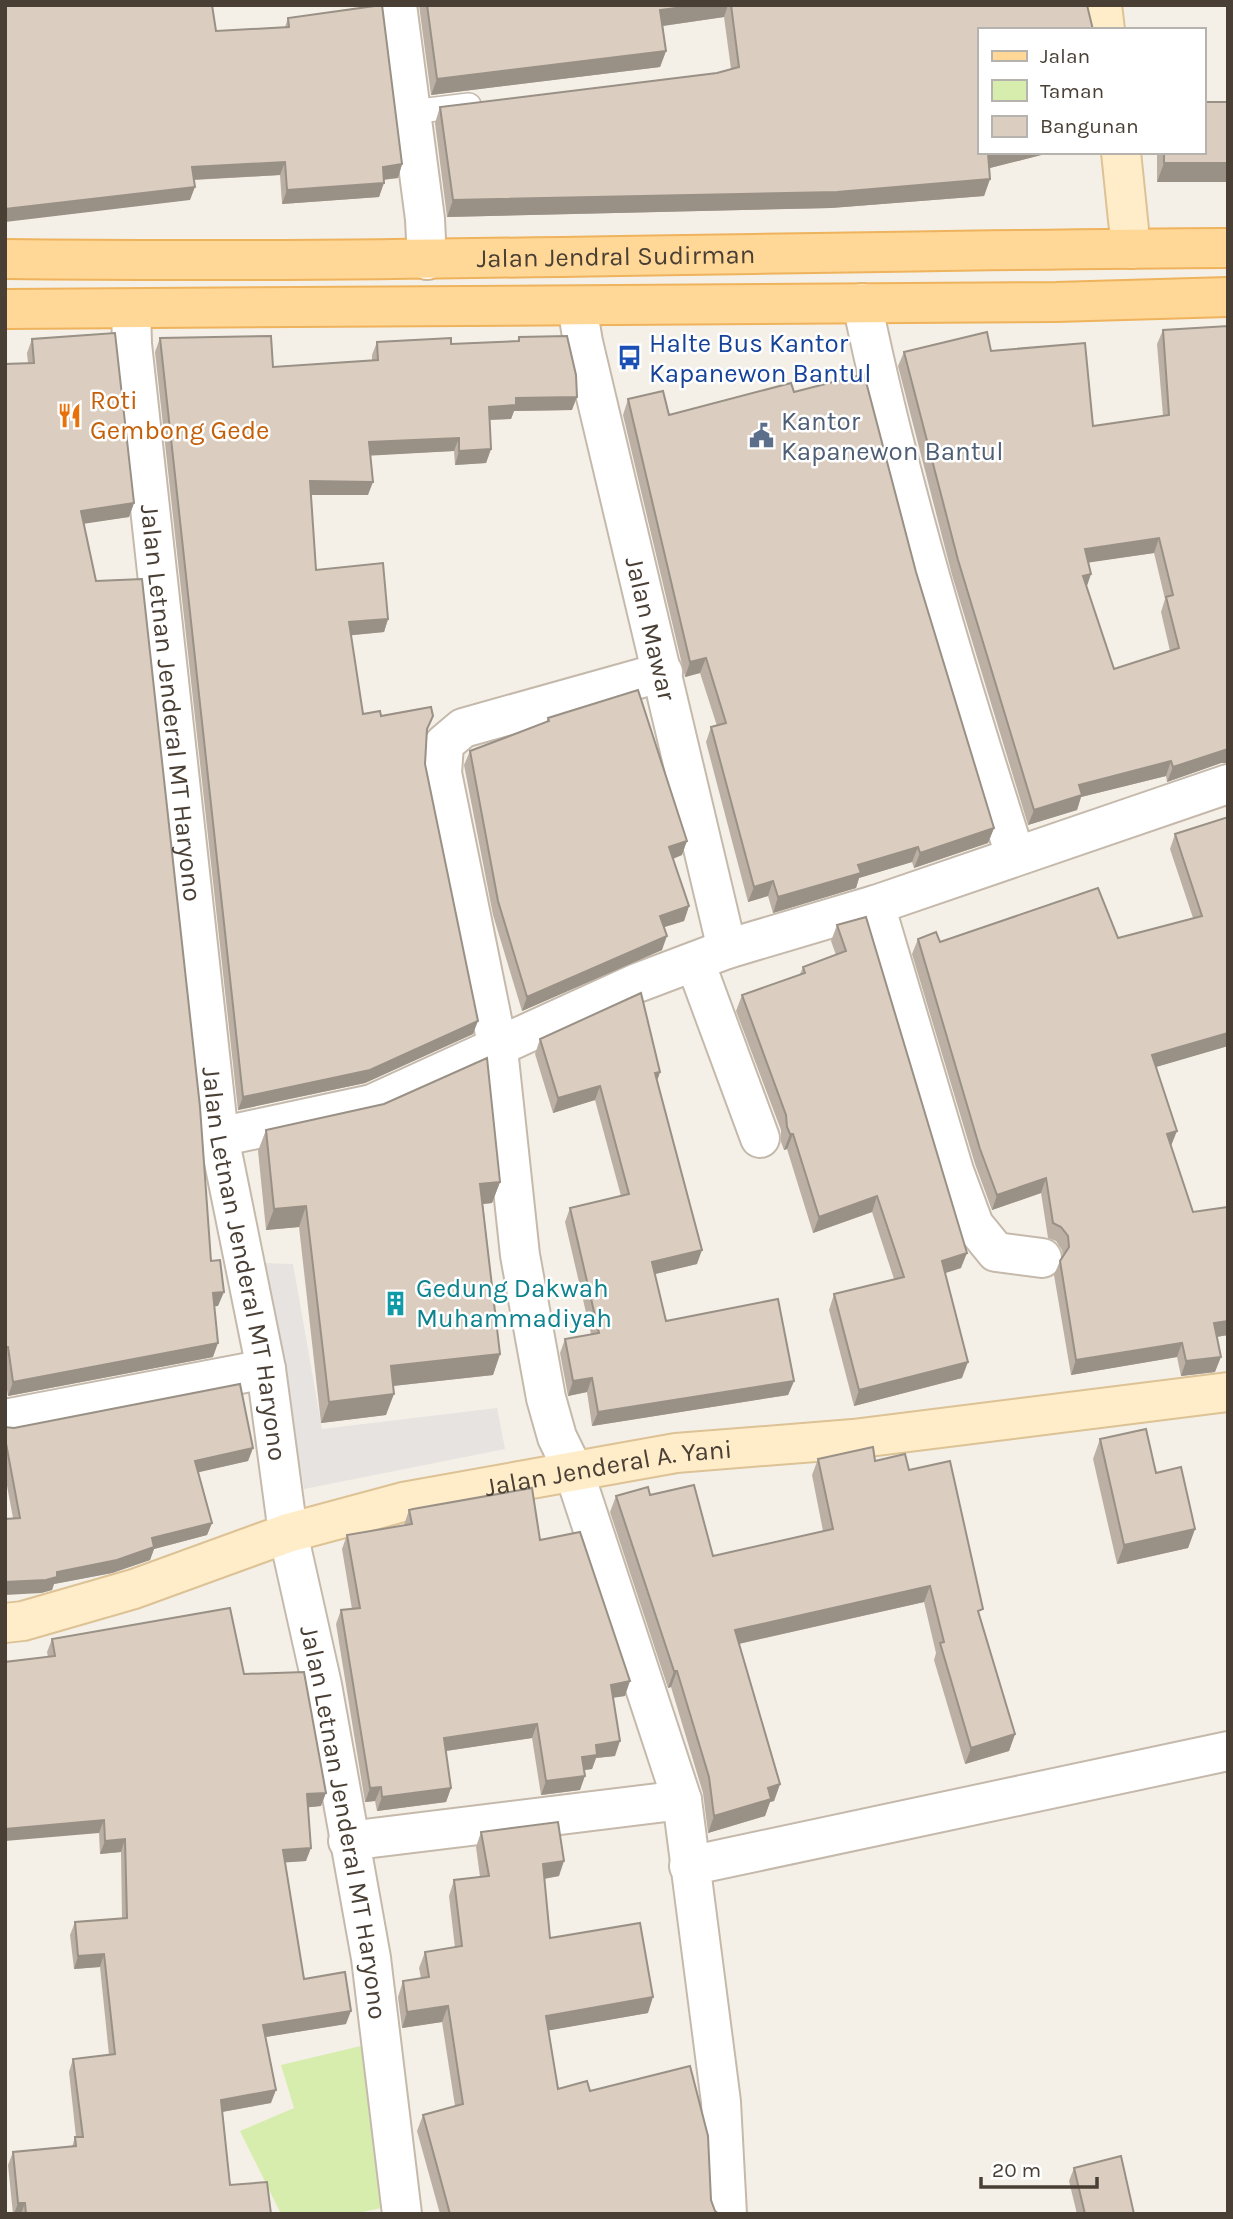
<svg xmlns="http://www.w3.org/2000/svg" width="1233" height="2219" viewBox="0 0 1233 2219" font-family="Karla,sans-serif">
	<rect width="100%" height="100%" fill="#f5f0e7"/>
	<path fill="#d6edad" d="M365,2045L391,2206L353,2214H281L240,2131L294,2108L281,2065Z"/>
	<path fill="#e6e3e0" d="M264,1263L293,1264L322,1429L497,1408L505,1449L304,1489Z"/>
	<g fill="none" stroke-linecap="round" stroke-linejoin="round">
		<defs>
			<path id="lane" d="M411,112L469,105"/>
			<g id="street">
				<path d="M397,5L425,219L427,260"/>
				<path d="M862,303C901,490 957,673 1015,855"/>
				<path id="s1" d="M577,306L583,342L727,949"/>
				<path id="s2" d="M131,309L132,344L219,1137L266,1369L288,1533L322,1685L371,1958L402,2214"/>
				<path d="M663,672L463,728L444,744L442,773L498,1049L520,1255L546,1398L557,1437L574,1472L682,1800L721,2102L727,2214"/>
				<path d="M875,905L954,1171L974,1225L996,1252L1042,1258"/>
				<path d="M695,962L760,1138"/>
				<path d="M219,1137L372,1104L637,983L727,949L875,905L1228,784"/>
				<path d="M5,1419L266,1369"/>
				<path d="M348,1841L682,1800"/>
				<path d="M689,1866L1228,1751"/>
			</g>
			<g id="secondary">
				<path d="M1102,5L1105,30"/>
				<path d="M1121,152L1131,249"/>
				<path id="s3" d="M5,1623L23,1621L134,1589L288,1533L403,1502L676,1453L853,1439L1228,1392"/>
			</g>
			<g id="primary">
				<path id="s4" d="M5,259C413,264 820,250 1228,248"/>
				<path d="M5,309L1056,302L1228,297"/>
			</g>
		</defs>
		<use href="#lane" stroke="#c5b9ac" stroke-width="26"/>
		<use href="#street" stroke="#c5b9ac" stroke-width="42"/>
		<use href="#secondary" stroke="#dcc295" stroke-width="42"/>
		<use href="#primary" stroke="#eeb35c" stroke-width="42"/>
		<use href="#lane" stroke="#fff" stroke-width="23"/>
		<use href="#street" stroke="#fff" stroke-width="38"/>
		<use href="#secondary" stroke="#ffecc8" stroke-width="38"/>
		<use href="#primary" stroke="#ffd797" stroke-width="38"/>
	</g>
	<path fill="#bcb0a4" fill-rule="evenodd" d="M419,5H1087L979,30V152H1053L990,168V179L984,196L831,208L447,217L435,123L440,107L717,73L731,69L724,17L663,26L666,51L660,67L431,95Z
		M288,18L402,164L398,178L384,180L379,197L282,204L280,175L194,180L190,200L216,31L285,27Z
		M1157,152H1203L1157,182Z
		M1163,330L1221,763L1167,782L1166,776L1081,797L1077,810L1028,825L952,575L898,366L904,352L991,351L1093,426L1163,416L1157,344ZM1154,553L1165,599L1161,612L1170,651L1114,669L1086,587L1088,562Z
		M519,337L572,410L514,411L511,419L490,420L491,449L486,463L455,465L454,451L370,455L368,495H311L316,570L388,619L384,632L351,635L363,714L381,716L427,732L425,764L473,1034L365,1083L238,1110L155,352L160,338L273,367L372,360V355L377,342L451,344L517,341Z
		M32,339L134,503L129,517L84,523L218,1306H214L213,1357L8,1396L5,1377V364L28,363L27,353Z
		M794,392L916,572L994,828L988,843L914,868L912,862L859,878L856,888L773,913L768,896L748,902L706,742L711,727L717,726L700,673L685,677L623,415L628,399L669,415Z
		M548,718L682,855L673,859L689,906L684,921L664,927L662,950L522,1011L493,915L464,765L470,751L546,722Z
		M1228,817V1046L1155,1067L1171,1146L1193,1212L1228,1207V1335L1217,1337L1215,1372L1181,1376L1177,1357L1071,1375L1054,1275L1060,1261L1063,1256L1062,1250L1056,1241L1048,1238L1041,1193L992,1210L975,1164L912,954L918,939L940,942L1118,938L1193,918L1170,849L1175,834Z
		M837,925L961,1268L945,1273L962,1378L854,1406L829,1310L834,1294L894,1279L872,1212L813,1233L787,1149L784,1150L781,1142V1130L736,1011L742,995L800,974L803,967L836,955L831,941Z
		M540,1039L660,1072L657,1081L697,1264L655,1274L666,1321L794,1381L788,1395L592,1426L587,1392L568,1396L560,1353L565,1339L591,1334L565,1222L570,1208L621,1196L595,1100L553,1113L535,1054Z
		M266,1130L500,1182L492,1203L483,1204L500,1354L493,1375L393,1386L386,1415L321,1423L299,1227L266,1230L258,1151Z
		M5,1427L253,1448L248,1461L198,1472L212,1523L207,1535L154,1549L150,1560L112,1573L54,1584L52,1590L41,1593L13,1518L5,1475Z
		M1100,1439L1156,1473L1195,1529L1188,1548L1117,1564L1093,1459Z
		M818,1459L875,1461L909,1470L980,1618L1015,1734L1009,1751L965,1764L934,1660L936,1653L924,1602L739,1644L780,1784L774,1801L770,1802L765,1816L708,1833L703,1793L671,1687L668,1688L610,1512L616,1496L650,1495L713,1556L823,1531L812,1475Z
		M409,1510L540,1540L625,1696L613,1697L615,1756L596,1758L592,1769L584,1770L580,1790L541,1795L532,1738L446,1751L451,1788L446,1802L377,1811L375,1801L365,1802L336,1624L341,1610L352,1609L342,1549L347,1535L404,1525Z
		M52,1639L244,1674L321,1806L308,1807L306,1861L285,1862L304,1979L346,2024L266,2037L271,2103L222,2112L230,2185L271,2214H13L8,2165L13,2152L72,2147L75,2137H76L69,2072L73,2059L109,2055L100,1967L74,1969L70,1935L75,1922L122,1918L121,1852L100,1854L99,1833L48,1657L47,1652Z
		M481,1832L559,1876L544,1879L550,1938L648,2013L549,2030L558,2089L590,2091L711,2200L715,2211L719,2214H440L417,2131L423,2115L455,2106L442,2022L402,2028L398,1997L403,1981L421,1978L419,1968L425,1952L455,1948L449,1896L454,1880L480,1877L476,1847Z
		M1074,2168L1134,2214H1077L1069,2181Z"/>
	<path fill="#999086" d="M698,5H728L724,17L655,27L660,10Z
		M666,51L660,67L431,95L437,79Z
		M993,152H1053L982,170L988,153Z
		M285,162L280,175L187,180L192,167Z
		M1164,163H1228V182H1157Z
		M402,164L398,178L378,180L383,167Z
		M990,179L984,196L831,208L447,217L453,200Z
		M384,183L379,197L282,204L287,190Z
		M195,187L190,200L5,222V209Z
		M577,397L572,410L514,411L511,419L484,420L489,407L516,398Z
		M459,438L454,451L364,456L369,442Z
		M491,449L486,463L455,465L459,451Z
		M310,481L373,482L368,495H305Z
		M134,503L129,517L76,525L81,511Z
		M1159,538L1154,553L1079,564L1085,549Z
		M1091,574L1086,589L1083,576Z
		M388,619L384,632L344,636L349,622Z
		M706,658L700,673L685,677L690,662Z
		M1228,749V763H1221L1167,782L1173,767Z
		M1171,761L1166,776L1081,797L1077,810L1028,825L1034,810L1079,785Z
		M994,828L988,843L914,868L920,853Z
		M687,841L682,855L664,862L669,847Z
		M918,847L912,862L859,878L856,888L773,913L778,897L858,865Z
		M773,881L768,896L748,902L754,887Z
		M689,906L684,921L655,930L660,916Z
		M667,936L662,950L522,1011L527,997Z
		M478,1021L473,1034L365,1083L238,1110L243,1097Z
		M1228,1033V1046L1146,1070L1152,1055Z
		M660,1072L655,1087V1073Z
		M600,1086L595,1100L553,1113L558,1098Z
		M1177,1131L1171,1146L1167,1134Z
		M790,1134H793L787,1149L784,1150Z
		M1046,1178L1041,1193L992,1210L997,1195Z
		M500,1182L492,1203L473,1205L480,1184Z
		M877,1196L872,1212L813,1233L819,1217Z
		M306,1206L299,1227L266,1230L274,1209Z
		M702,1250L697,1264L647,1276L652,1262Z
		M967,1253L961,1268L936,1276L942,1261Z
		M224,1292L218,1306L208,1307L213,1293Z
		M1228,1321V1335L1209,1338L1214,1323Z
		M218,1343L213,1357L8,1396L13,1382Z
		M1182,1343L1177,1357L1071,1375L1076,1360Z
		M500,1354L493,1375L383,1387L391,1366Z
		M1221,1357L1215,1372L1181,1376L1186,1361Z
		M968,1362L962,1378L854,1406L859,1390Z
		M592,1378L587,1392L568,1396L573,1381Z
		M794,1381L788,1395L592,1426L598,1412Z
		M394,1394L386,1415L321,1423L329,1402Z
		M253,1448L248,1461L191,1474L195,1461Z
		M212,1523L207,1535L154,1549L150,1560L112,1573L54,1584L52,1590L41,1593L5,1595V1582L57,1572L152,1538Z
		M1195,1529L1188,1548L1117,1564L1124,1545Z
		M930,1586L924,1602L729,1646L735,1630Z
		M674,1671H677L671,1687L668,1688Z
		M630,1681L625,1696L606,1699L611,1685Z
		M537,1724L532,1738L439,1752L444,1738Z
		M1015,1734L1009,1751L965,1764L971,1748Z
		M620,1741L615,1756L596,1758L592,1769L577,1771L582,1757L596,1745Z
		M585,1776L580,1790L541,1795L546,1781Z
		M780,1784L774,1801L770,1802L765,1816L708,1833L714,1816L768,1788Z
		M381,1787L375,1801L365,1802L370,1788Z
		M451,1788L446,1802L377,1811L382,1797Z
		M326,1793L321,1806L302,1808L307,1794Z
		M104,1820L99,1833L5,1841V1829Z
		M125,1839L121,1852L100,1854L105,1841Z
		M311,1848L306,1861L278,1863L283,1850Z
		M564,1861L559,1876L537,1880L543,1864Z
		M104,1954L100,1967L74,1969L78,1956Z
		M653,1997L648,2013L540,2032L546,2016Z
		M448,2006L442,2022L402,2028L407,2012Z
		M351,2011L346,2024L259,2038L263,2025Z
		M276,2090L271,2103L216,2113L221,2100Z
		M18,2203H25L21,2214H14Z"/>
	<path fill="#dbcdbf" stroke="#999086" stroke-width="2" fill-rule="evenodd" d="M5,5H212L216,31L289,27L288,18L382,5L402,164L383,167L384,183L287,190L285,162L192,167L195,187L5,209Z
		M427,5H698L660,10L666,51L437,79Z
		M731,5H1087L1093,30H979V152H993L988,153L990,179L837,192L453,200L440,107L717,73L739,67Z
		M1203,102H1228V163H1164V152H1203Z
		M1228,326V749L1173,767L1171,761L1079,785L1082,795L1034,810L958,560L904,352L987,332L991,351L1085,343L1093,426L1169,415L1163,330ZM1159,538L1173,595L1166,597L1179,648L1114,669L1083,576L1091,574L1085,549Z
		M115,333L134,503L81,511L96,581L142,579L200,1107L211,1261L220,1260L224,1292L213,1293L218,1343L13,1382L8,1347H5V364L34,363L32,339Z
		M271,336L273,367L378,360L377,342L451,338V344L519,341V337L567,336L576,375L577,397L516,398V405L489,407L491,449L459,451V438L369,442L373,482L310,481L316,570L383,563L388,619L349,622L363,714L380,711L381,716L431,707L433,716L427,729L425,764L478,1021L370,1070L243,1097L160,338Z
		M864,374L916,572L994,828L920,853L918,847L858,865L861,873L778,897L773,881L754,887L711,727L726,723L706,658L690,662L628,399L663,391L669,415L791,383L794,392Z
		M638,690L687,841L669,847L689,906L660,916L667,936L527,997L498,901L470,751L549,721L548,718Z
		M1228,817V1033L1152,1055L1177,1131L1167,1134L1193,1212L1228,1207V1321L1214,1323L1221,1357L1186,1361L1182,1343L1076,1360L1060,1261L1069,1247L1068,1236L1061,1227L1053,1223L1046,1178L997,1195L980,1149L918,939L936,932L940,942L1098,888L1118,938L1202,916L1175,834Z
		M866,917L967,1253L942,1261L968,1362L859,1390L834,1294L904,1277L877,1196L819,1217L793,1134H790L787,1127L786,1115L742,995L805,973L803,967L846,951L837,925Z
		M641,993L660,1072L655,1073L702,1250L652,1262L666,1321L778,1299L794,1381L598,1412L592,1378L573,1381L565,1339L599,1333L570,1208L629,1194L600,1086L558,1098L540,1039Z
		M487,1058L500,1182L480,1184L500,1354L391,1366L394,1394L329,1402L306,1206L274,1209L266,1130L384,1104Z
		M240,1384L253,1448L195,1461L212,1523L152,1538L154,1547L117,1560L57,1572V1577L46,1580L5,1582V1519L20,1518L5,1438V1427L14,1428Z
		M1146,1429L1156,1473L1181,1467L1195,1529L1124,1545L1100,1439Z
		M873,1447L875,1461L905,1454L909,1470L950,1461L983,1609L978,1611L1015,1734L971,1748L940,1643L944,1642L930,1586L735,1630L780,1784L768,1788L771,1799L714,1816L709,1777L677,1671H674L616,1496L648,1487L650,1495L694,1485L713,1556L833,1529L818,1459Z
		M532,1488L540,1540L580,1532L630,1681L611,1685L620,1741L596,1745L597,1755L582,1757L585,1776L546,1781L537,1724L444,1738L451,1788L382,1797L381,1787L370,1788L341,1610L360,1608L347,1535L412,1524L409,1510L413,1509Z
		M230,1608L244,1674L304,1672L326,1793L307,1794L311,1848L283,1850L304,1979L345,1972L351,2011L263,2025L276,2090L221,2100L230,2185L267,2182L271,2214H26L25,2203H18L13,2152L76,2146L75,2137H83L73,2059L115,2054L104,1954L78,1956L75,1922L127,1918L125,1839L105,1841L104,1820L5,1829V1662L55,1656L52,1639Z
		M558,1822L564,1861L543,1864L550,1938L640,1923L653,1997L546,2016L558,2089L587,2081L590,2091L690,2066L708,2136L711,2200L715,2211L719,2214H450L423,2115L463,2104L448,2006L407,2012L403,1981L429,1977L425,1952L462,1946L454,1880L489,1876L481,1832Z
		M1121,2156L1134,2214H1085L1074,2168Z"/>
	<defs>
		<symbol id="bus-bare" viewBox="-9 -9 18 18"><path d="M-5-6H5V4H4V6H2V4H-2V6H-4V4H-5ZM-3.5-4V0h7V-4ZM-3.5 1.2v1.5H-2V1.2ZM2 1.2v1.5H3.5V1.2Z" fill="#1a4fb4" stroke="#fff" stroke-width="2.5" paint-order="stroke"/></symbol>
		<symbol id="restaurant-bare" viewBox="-9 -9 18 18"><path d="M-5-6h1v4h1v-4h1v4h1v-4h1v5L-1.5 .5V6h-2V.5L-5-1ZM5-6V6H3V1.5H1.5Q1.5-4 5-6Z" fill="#e8710a" stroke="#fff" stroke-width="2.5" paint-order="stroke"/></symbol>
		<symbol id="civic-bare" viewBox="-9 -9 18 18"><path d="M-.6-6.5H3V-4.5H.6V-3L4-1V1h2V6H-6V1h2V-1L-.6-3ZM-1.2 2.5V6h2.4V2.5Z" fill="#5c6f8a" stroke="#fff" stroke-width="2.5" paint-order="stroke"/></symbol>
		<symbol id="building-bare" viewBox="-9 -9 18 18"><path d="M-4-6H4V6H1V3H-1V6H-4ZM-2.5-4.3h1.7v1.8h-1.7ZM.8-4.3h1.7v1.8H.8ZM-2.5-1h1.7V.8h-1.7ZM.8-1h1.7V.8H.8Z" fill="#0f9aa8" stroke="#fff" stroke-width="2.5" paint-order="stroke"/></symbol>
	</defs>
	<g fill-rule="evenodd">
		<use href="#bus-bare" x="612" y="340" width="35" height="35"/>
		<use href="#restaurant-bare" x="52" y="398" width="35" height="35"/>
		<use href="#civic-bare" x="744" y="418" width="35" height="35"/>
		<use href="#building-bare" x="378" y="1286" width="35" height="35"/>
	</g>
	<g text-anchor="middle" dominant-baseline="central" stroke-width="5" stroke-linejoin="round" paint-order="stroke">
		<g font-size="26" fill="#493f35" stroke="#fff">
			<text stroke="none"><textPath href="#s4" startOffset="611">Jalan Jendral Sudirman</textPath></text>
			<text stroke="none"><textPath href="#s1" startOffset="331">Jalan Mawar</textPath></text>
			<text stroke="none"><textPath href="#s2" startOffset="396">Jalan Letnan Jenderal MT Haryono</textPath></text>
			<text stroke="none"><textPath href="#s2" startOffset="962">Jalan Letnan Jenderal MT Haryono</textPath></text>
			<text stroke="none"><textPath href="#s3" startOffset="625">Jalan Jenderal A. Yani</textPath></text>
			<text stroke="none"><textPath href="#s2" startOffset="1530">Jalan Letnan Jenderal MT Haryono</textPath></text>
		</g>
		<g font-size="26" fill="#164399" stroke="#fff" text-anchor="start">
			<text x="649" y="343">Halte Bus Kantor<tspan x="649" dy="30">Kapanewon Bantul</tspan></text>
		</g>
		<g font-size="26" fill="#c56008" stroke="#fff" text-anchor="start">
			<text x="90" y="400">Roti<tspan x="90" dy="30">Gembong Gede</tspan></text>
		</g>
		<g font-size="26" fill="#4e5e75" stroke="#fff" text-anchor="start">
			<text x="781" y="421">Kantor<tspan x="781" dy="30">Kapanewon Bantul</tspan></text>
		</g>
		<g font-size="26" fill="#0d838f" stroke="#fff" text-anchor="start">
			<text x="416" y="1288">Gedung Dakwah<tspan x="416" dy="30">Muhammadiyah</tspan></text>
		</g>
	</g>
	<rect width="1233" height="2219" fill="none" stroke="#493f35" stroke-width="14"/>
	<rect x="978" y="28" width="228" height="126" fill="#ffffff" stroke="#b6b2ae" stroke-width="2"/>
	<rect x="992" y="51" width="35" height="10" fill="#ffd797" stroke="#b6b2ae" stroke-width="2"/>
	<text x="1040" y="63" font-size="21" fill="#493f35">Jalan</text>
	<rect x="992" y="80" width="35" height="21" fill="#d6edad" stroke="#b6b2ae" stroke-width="2"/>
	<text x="1040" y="98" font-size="21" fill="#493f35">Taman</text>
	<rect x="992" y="116" width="35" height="21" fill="#dbcdbf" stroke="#b6b2ae" stroke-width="2"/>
	<text x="1040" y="133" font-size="21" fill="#493f35">Bangunan</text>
	<path d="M981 2177v10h116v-10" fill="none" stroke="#493f35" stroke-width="3.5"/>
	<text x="992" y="2177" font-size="21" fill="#493f35" stroke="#ffffff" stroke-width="5" paint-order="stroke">20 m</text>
</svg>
